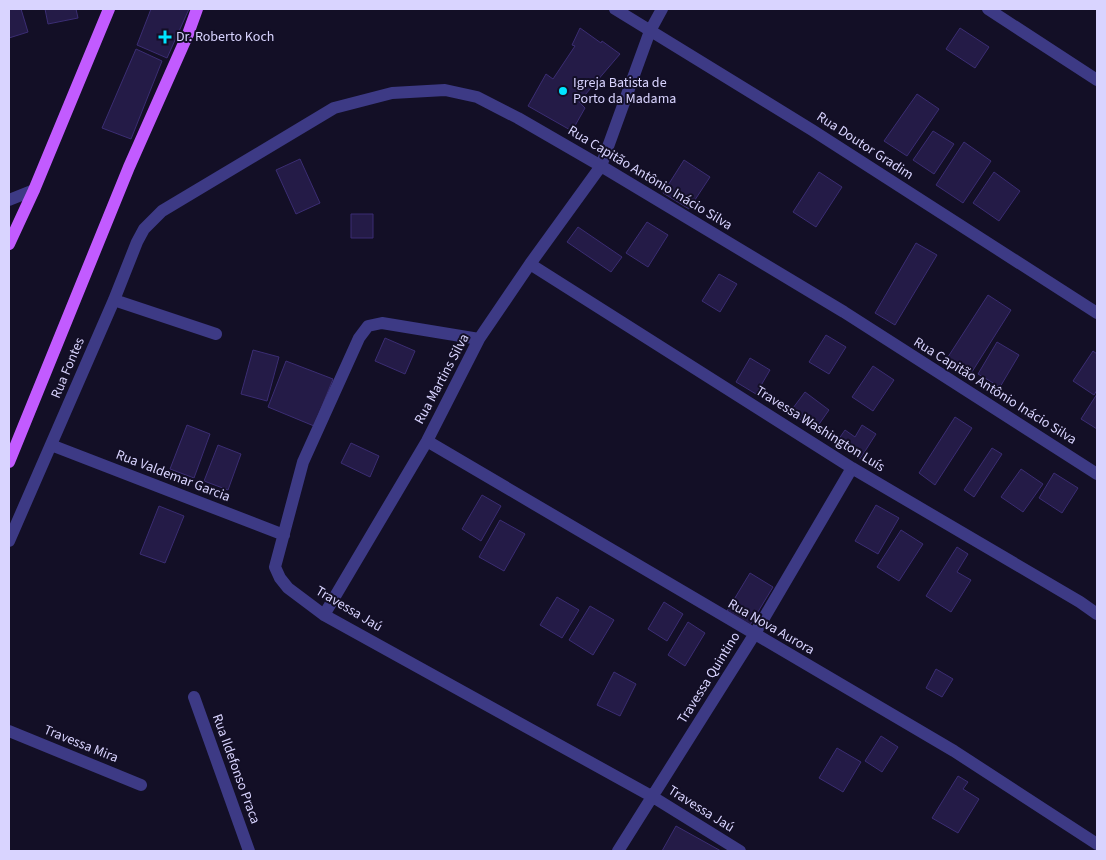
<svg xmlns="http://www.w3.org/2000/svg" width="1106" height="860" viewBox="0 0 1106 860" font-family="'Source Sans 3',sans-serif">
	<rect width="100%" height="100%" fill="#130f26"/>
	<path fill="#241b47" stroke="#3b2d73" d="M9,9H21L28,32L9,38Z
		M45,9H76L78,18L48,24Z
		M151,9H189L167,58L137,45Z
		M580,28L601,43L602,41L620,54L579,102L585,108L572,131L528,106L546,74L553,79L575,46L572,45Z
		M960,28L989,47L975,68L946,49Z
		M136,49L162,61L131,139L102,128Z
		M917,94L939,109L907,156L884,141Z
		M933,131L954,144L934,174L913,160Z
		M964,142L991,161L963,203L936,185Z
		M300,159L320,203L296,214L276,170Z
		M684,160L710,177L689,209L663,193Z
		M819,172L842,187L816,227L793,212Z
		M994,172L1020,191L999,221L973,203Z
		M351,214H373V238H351Z
		M647,222L668,235L648,267L626,253Z
		M578,227L622,257L611,272L567,242Z
		M916,243L937,255L895,325L875,313Z
		M719,274L737,284L720,312L702,301Z
		M988,295L1011,310L970,375L946,360Z
		M826,335L846,347L829,374L809,362Z
		M385,338L415,351L405,374L375,361Z
		M997,342L1019,355L1000,387L978,374Z
		M253,350L279,357L267,401L241,394Z
		M1093,351L1097,354V390L1094,395L1073,381Z
		M750,358L770,370L756,394L736,382Z
		M286,361L333,379L314,426L268,407Z
		M873,366L894,380L873,411L852,397Z
		M805,392L829,410L815,430L790,412Z
		M1097,394V429L1081,419Z
		M955,417L972,428L935,485L919,473Z
		M187,425L210,434L194,478L170,469Z
		M862,425L876,434L860,459L836,443L845,430L855,437Z
		M351,443L379,456L370,477L341,463Z
		M218,445L241,454L228,490L204,481Z
		M992,448L1002,454L974,497L964,490Z
		M1021,469L1043,484L1023,512L1001,497Z
		M1054,473L1078,488L1062,513L1039,498Z
		M482,495L501,506L481,541L462,529Z
		M876,505L899,518L878,554L855,541Z
		M159,506L184,516L165,563L140,554Z
		M500,520L525,534L504,571L479,557Z
		M901,530L923,544L899,581L877,567Z
		M957,547L968,554L957,572L971,580L951,612L926,596Z
		M750,573L773,587L750,625L727,611Z
		M557,597L579,610L562,638L540,625Z
		M664,602L683,614L667,641L648,629Z
		M590,606L614,620L593,655L569,640Z
		M688,622L705,633L685,666L668,655Z
		M936,669L953,679L942,697L926,688Z
		M614,672L636,684L620,716L597,705Z
		M881,736L898,747L882,772L865,761Z
		M837,748L861,762L843,792L819,778Z
		M958,776L968,782L963,789L979,799L958,833L932,818Z
		M676,826L721,851H662Z"/>
	<g fill="none" stroke-linecap="round" stroke-linejoin="round">
		<path stroke="#3d3a85" stroke-width="12" d="M615,9L812,130L1097,313
			M988,9L1097,80
			M9,200L34,190
			M530,264L852,468L1080,602L1097,614
			M114,300L216,334
			M479,339L382,323L368,326L359,338L303,462L275,567L280,578L288,588L324,615L653,797L740,851
			M427,441L954,751L1097,844
			M51,445L284,535
			M9,541L114,300L137,242L144,229L162,211L334,108L392,93L445,90L477,97L518,118L601,166L844,312L1097,474
			M324,615L427,441L479,339L530,264L601,166L650,31L662,9
			M194,697L249,851
			M9,731L141,785
			M618,851L754,635L852,468"/>
		<path stroke="#c25bff" stroke-width="12" d="M9,244L34,190L109,9
			M9,462L129,167L188,34L197,9"/>
	</g>
	<g fill="#00e5ff" stroke="#130f26" stroke-width="2">
		<path d="M162.5 29.5h5v5h5v5h-5v5h-5v-5h-5v-5h5z"/>
		<circle cx="563" cy="91" r="5"/>
	</g>
	<g text-anchor="middle" dominant-baseline="central" stroke-width="4" stroke-linejoin="round" paint-order="stroke">
		<g font-size="14" fill="#d9d4ff" stroke="#130f26" text-anchor="start">
			<text x="176" y="37">Dr. Roberto Koch</text>
			<text x="573" y="83">Igreja Batista de<tspan x="573" dy="16">Porto da Madama</tspan></text>
		</g>
		<g font-size="14" fill="#d9d4ff" stroke="#130f26">
			<text transform="translate(865 146) rotate(33)">Rua Doutor Gradim</text>
			<text transform="translate(650 178) rotate(31)">Rua Capitão Antônio Inácio Silva</text>
			<text transform="translate(68 368) rotate(-67)">Rua Fontes</text>
			<text transform="translate(442 379) rotate(-62)">Rua Martins Silva</text>
			<text transform="translate(995 391) rotate(32)">Rua Capitão Antônio Inácio Silva</text>
			<text transform="translate(820 429) rotate(32)">Travessa Washington Luís</text>
			<text transform="translate(173 476) rotate(21)">Rua Valdemar Garcia</text>
			<text transform="translate(349 609) rotate(31)">Travessa Jaú</text>
			<text transform="translate(771 627) rotate(30)">Rua Nova Aurora</text>
			<text transform="translate(709 678) rotate(-58)">Travessa Quintino</text>
			<text transform="translate(81 744) rotate(22)">Travessa Mira</text>
			<text transform="translate(236 769) rotate(70)">Rua Ildefonso Praca</text>
			<text transform="translate(701 809) rotate(32)">Travessa Jaú</text>
		</g>
	</g>
	<rect width="1106" height="860" fill="none" stroke="#d9d4ff" stroke-width="20"/>
</svg>
